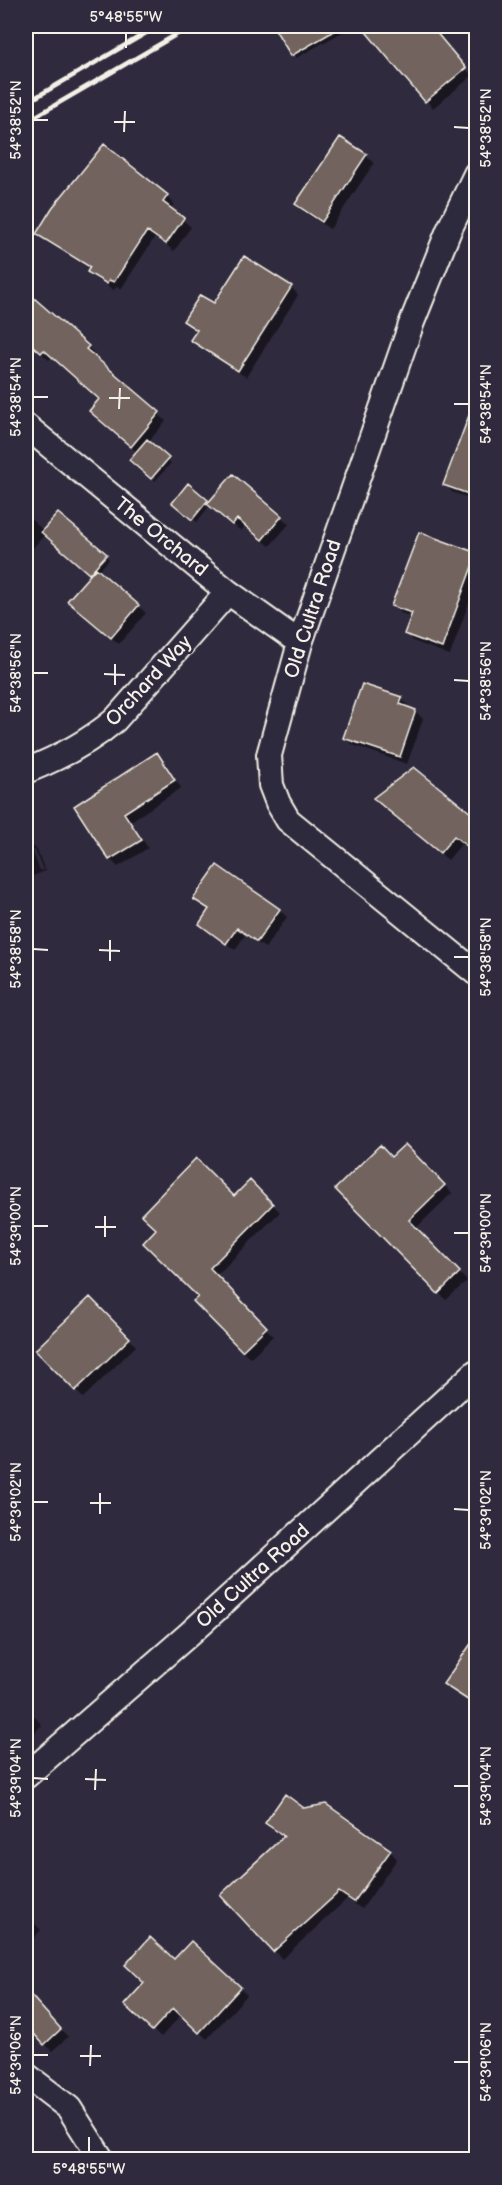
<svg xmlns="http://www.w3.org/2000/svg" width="502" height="2185" viewBox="0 0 502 2185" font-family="'Balsamiq Sans',sans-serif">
	<rect width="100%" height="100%" fill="#2f2a3d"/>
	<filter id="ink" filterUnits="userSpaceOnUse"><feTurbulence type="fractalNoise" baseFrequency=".0167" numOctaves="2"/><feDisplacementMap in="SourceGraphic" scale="12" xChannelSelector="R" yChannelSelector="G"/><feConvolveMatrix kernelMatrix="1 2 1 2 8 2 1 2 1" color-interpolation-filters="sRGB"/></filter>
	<g filter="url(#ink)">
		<path fill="#0007" fill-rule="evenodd" d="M288,26H353L296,58L278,31Z
			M399,26H430L472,76L433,108L378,43Z
			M341,139L366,156L374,163L330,229L304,212L297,204Z
			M167,196L174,204L170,209L191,227L174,251L155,237L121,289L117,286L114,290L96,279L89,272L91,269L45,241L38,234Z
			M291,287L298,295L246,377L200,348L192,340L198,332L185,321L214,306Z
			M30,297L88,347L96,355L93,357L166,421L148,442L171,463L155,481L134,463L137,452L99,418L101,399L52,357L49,360L26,339V303Z
			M476,431V501L452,492L445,484Z
			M188,485L210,504L281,517L289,524L270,546L245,526L241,531L210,505L197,522L178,506Z
			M26,515L44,531L105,555L109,559L98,572L146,613L119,644L77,608L92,575L45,534L26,556Z
			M420,534L476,555V583L450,655L413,641L406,634L412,617L401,613L393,605Z
			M401,699L409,706L408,709L415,711L423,719L407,764L353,745L345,738Z
			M157,754L164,762L181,788L131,821L148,848L118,867L110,859L76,806Z
			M375,798L476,820V854L462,843L448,860Z
			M26,843H29L37,850L45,871L26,879ZM32,850H35L43,870L40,871Z
			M195,898L279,910L287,917L265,948L245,935L235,950L201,924L210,911Z
			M405,1146L452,1193L415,1229L467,1281L446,1300L337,1189L391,1159Z
			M250,1182L280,1212L216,1276L273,1336L250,1358L195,1301L200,1297L234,1198Z
			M90,1299L136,1346L83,1398L37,1350Z
			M26,1330L31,1336L26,1341Z
			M476,1638V1707L445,1684Z
			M26,1707L42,1725L26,1741Z
			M304,1809L390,1851L397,1859L362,1909L347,1899L282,1959L223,1895L285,1838L267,1823Z
			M26,1915L41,1930L26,1946Z
			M174,1962L240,1988L247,1995L207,2039L181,2015L161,2037L134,2012L146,1983Z
			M26,1991L68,2037L52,2051L26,2023Z"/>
		<path fill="#72635f" stroke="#f4f1e8" stroke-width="1.5" d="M273,26H343L291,56Z
			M361,26H431L466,68L425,102Z
			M340,137L367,154L322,222L295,204Z
			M104,144L168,195L163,202L184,218L166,244L147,231L114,282L109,280L107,284L87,272L90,267L36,234L52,208Z
			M244,256L292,286L238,371L190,340L197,330L183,321L200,295L214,303Z
			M26,291L89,346L86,349L160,412L131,447L89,411L99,399L44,350L41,353L26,340Z
			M474,402H477V497L443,485Z
			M147,439L169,458L151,479L129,460Z
			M233,474L282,516L262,540L237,519L232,525L207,504Z
			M188,483L208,500L192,520L172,503Z
			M58,513L107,554L89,574L41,532Z
			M419,532L477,553L442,648L404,634L412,613L391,606Z
			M96,568L139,605L111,638L67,601Z
			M362,684L402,697L400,704L416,710L400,757L343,738Z
			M157,752L175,780L124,813L142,840L109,860L74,806Z
			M414,767L477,818V854L454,836L440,853L373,798Z
			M217,865L280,909L257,942L237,928L226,944L199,924L209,909L193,899Z
			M405,1144L445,1185L409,1220L460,1272L438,1294L335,1189L380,1145L391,1157Z
			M196,1158L234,1196L250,1180L273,1204L210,1268L267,1327L242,1351L193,1301L198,1297L143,1243L156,1229L141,1215Z
			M90,1297L130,1338L75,1391L35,1350Z
			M477,1635V1706L443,1684Z
			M285,1794L304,1808L326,1804L391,1850L354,1902L339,1892L273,1952L220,1895L284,1836L265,1823Z
			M150,1937L174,1959L191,1941L241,1987L199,2033L173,2008L152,2031L124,2005L144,1983L125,1965Z
			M26,1990L61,2029L44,2045L26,2025Z"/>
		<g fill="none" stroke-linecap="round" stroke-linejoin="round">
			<defs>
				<path id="minor" d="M476,174L449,230L412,322L300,643L269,755L271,785L278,803L288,820L476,973
					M26,426L228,592L300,643
					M26,771C59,758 88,743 115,720L228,592
					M26,1776L188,1635L476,1372
					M26,2075L69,2108L102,2160"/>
			</defs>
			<use href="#minor" stroke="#f4f1e8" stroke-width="28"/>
			<use href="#minor" stroke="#2f2a3d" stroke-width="24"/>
			<path stroke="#f4f1e8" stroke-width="4.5" d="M26,103L158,26
				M26,122L191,26"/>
		</g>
	</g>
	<path fill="none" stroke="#f4f1e8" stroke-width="2" d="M126,48V33M33,120H48M114,122H135M454,127L469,128M124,132L125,111M33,397H48M109,398H130M454,404H469M119,409L120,388M33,673H48M104,674L125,675M454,680L469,681M115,685V664M33,949L48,950M99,950L120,951M454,957H469M110,961V940M33,1226H48M95,1227H116M454,1233H469M105,1237V1216M33,1502H48M90,1503H111M454,1509L469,1510M100,1514V1493M33,1778L48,1779M85,1779L106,1780M454,1786H469M95,1790L96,1769M33,2055H48M80,2056H101M454,2062H469M90,2066L91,2045M89,2152V2137"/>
	<g text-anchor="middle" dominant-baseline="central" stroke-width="4.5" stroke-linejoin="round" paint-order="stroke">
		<g font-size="20" fill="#f4f1e8" stroke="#2f2a3d">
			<text transform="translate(161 537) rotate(39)">The Orchard</text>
			<text transform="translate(313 609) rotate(-72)">Old Cultra Road</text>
			<text transform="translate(149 681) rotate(-47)">Orchard Way</text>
			<text transform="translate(253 1576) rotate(-42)">Old Cultra Road</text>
		</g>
	</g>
	<rect width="502" height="2185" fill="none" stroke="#2f2a3d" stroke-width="66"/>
	<rect x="33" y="33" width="436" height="2119" fill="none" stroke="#f4f1e8" stroke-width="2"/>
	<g font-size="15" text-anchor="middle" fill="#f4f1e8">
		<text x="126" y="22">5°48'55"W</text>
		<text transform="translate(16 120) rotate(-90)" y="5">54°38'52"N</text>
		<text transform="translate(486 128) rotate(-90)" y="5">54°38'52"N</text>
		<text transform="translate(16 397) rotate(-90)" y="5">54°38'54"N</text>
		<text transform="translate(486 404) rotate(-90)" y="5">54°38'54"N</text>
		<text transform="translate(16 673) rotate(-90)" y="5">54°38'56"N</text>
		<text transform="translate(486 681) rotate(-90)" y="5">54°38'56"N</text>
		<text transform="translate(16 949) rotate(-90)" y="5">54°38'58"N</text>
		<text transform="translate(486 957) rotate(-90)" y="5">54°38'58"N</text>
		<text transform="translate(16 1226) rotate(-90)" y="5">54°39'00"N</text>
		<text transform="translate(486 1233) rotate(-90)" y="5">54°39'00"N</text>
		<text transform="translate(16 1502) rotate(-90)" y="5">54°39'02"N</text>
		<text transform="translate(486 1510) rotate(-90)" y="5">54°39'02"N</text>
		<text transform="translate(16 1778) rotate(-90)" y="5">54°39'04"N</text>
		<text transform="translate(486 1786) rotate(-90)" y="5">54°39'04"N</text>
		<text transform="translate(16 2055) rotate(-90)" y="5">54°39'06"N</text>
		<text transform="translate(486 2062) rotate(-90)" y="5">54°39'06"N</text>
		<text x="89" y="2174">5°48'55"W</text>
	</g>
</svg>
